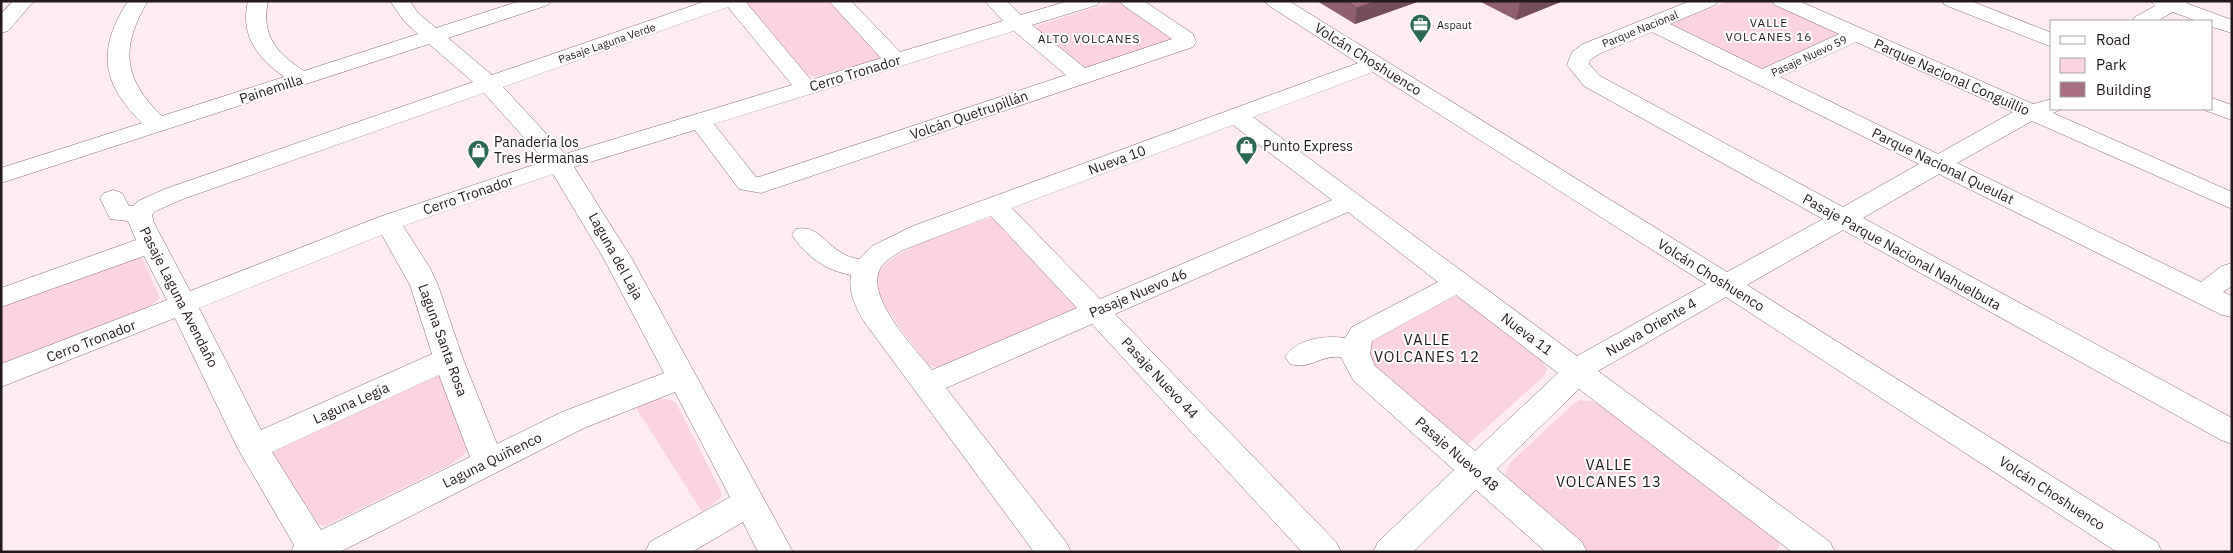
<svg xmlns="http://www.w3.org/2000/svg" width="2233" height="553" viewBox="0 0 2233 553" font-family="'IBM Plex Sans',sans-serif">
	<rect width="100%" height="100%" fill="#ffecf2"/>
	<path fill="#fcd4e1" d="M741,1H832L883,52L878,59L816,77L801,73Z
		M1115,1H1123L1175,40L1087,69L1080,67L1036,30L1039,25Z
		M1728,1H1774L1847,34L1762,73L1667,26Z
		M993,217L1080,310L937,368L928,364C916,348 877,301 876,284C873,252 967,226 993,217Z
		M137,256L142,257L160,298L146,310L1,365V303Z
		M1450,296L1460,297L1542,360L1547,369L1544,376L1466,446L1370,365L1368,343Z
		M442,373L468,447L466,453L450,465L331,523L324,526L318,524L273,453L275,447Z
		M657,398L672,400L676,403L721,491V498L702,512L635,406Z
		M1579,400L1590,401L1605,406L1776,538L1780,543L1778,549L1774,552H1586L1507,483L1505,473L1511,462L1572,405Z"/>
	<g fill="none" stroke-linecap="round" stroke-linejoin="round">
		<defs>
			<path id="minor" d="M13,1H34L8,31L1,33V14Z
				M128,1H148C120,47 123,79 162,116L284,77C257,57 240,36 248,1H268C261,35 276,53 304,71L418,34L404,21L390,1H410L418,13L436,28L520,1H551L548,5L448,38L492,75L706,1H745L811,80L881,58L829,1H851L900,52L1003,21L985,1H1007L1021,15L1068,1H1100L1097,5L1032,25L1085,68L1172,39L1123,5L1120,1H1144L1193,34L1196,42L1193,47L761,193L739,189L695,130L574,167L632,259L793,552H758L743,522L692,552H645L650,542L730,497L675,392L584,428L340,552H291L294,545L237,447L175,318L1,387V364L167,300L144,256L1,307V288L136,240L128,221L110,219L100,198L104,193L113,190L122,193L129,206H133L138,201L165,189L473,82L429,44L1,183V168L142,123C101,83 97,49 128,1ZM728,7L792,85L565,154L503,87ZM1014,31L1066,75L759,177H756L714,124ZM484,93L545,161L379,217L190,291L154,223L152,215L156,211L183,199ZM553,174L604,259L664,373L562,412L497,444L463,359L438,285L430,268L403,226ZM382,235L410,285L432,354L261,430L199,308ZM439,375L470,457L321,530L272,452Z
				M1265,1H1289L1727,272L1823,219L1584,86L1567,65L1572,52L1583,44L1690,1H1718L1715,5L1670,24L1762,69L1839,34L1775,5L1772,1H1799L2033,104L2052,99V109H2062L2053,113L2232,192V209L2032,121L1957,163L2201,282L2222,266L2232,263V286L2223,292L2232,296V317L2222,315L1939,174L1863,218L2232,418V444L2221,440L1843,230L1747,285L2157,542L2162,552H2117L1726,297L1598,371L1830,542L1835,552H1792L1579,389L1497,469L1582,542L1587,552H1546L1476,490L1413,552H1373L1378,542L1454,470L1353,380L1341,357C1319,355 1311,370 1290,364L1285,357C1296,339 1325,335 1345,338L1352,327L1438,282L1348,212L1115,314L1336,542L1341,552H1302L1092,324L946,388L1066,542L1071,552H1034L863,320C855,306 848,291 851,275C825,270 807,257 792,235L796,229C822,223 828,255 859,259L872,246L913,226L1358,63L1268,5ZM1652,32L1919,164L1843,207L1600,76L1589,64L1590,60L1599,54ZM1856,42L2013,112L1938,154L1780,77ZM1373,72L1706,284L1577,356L1253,117ZM1233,125L1332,200L1100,299L1012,208ZM991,216L1077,308L932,370C915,348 863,296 881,267C886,260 895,255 903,250ZM1456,295L1558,373L1475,451L1375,366L1370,354L1372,341Z
				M1942,1H1971L2052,33V47L1945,5Z
				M2151,1H2188L2186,3L2232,20V33L2212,27V21H2197L2173,12L2157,21H2132L2135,17L2155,6Z
				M2212,98L2232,105V120L2204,110L2212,109Z"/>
		</defs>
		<use href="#minor" stroke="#876b75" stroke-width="1"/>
		<use href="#minor" fill="#fff" fill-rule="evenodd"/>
	</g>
	<path fill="#905f72" d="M1317,1H1420L1355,24Z
		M1479,1H1563L1516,20Z"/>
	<path fill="#764d5c" d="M1376,1H1420L1355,24L1357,8Z
		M1525,1H1563L1516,20L1520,3Z"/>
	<path fill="#a86e84" stroke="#764d5c" d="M1347,1H1376L1357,8Z"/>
	<defs>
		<symbol id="office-pin" viewBox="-11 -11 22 30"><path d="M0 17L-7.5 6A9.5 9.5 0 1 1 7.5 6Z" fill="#2c6853" stroke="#fff"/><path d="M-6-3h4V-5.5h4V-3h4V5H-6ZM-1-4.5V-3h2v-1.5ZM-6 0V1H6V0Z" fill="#fff"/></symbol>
		<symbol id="shop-pin" viewBox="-11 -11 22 30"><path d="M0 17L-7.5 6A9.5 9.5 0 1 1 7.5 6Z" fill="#2c6853" stroke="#fff"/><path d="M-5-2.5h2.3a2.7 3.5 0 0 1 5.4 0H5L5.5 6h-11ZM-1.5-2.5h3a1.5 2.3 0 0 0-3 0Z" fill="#fff"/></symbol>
	</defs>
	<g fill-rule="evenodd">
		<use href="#office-pin" x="1408" y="12" width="25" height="34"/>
		<use href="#shop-pin" x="1234" y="134" width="25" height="34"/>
		<use href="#shop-pin" x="466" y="138" width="25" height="34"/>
	</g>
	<g text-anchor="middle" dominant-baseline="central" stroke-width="4" stroke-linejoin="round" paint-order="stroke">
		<g font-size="11" fill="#23191c" stroke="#fff" text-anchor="start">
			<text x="1437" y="25">Aspaut</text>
		</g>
		<g font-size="11" fill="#23191c" stroke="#fff">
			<text transform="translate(1640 29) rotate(-22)">Parque Nacional</text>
			<text transform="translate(607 43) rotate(-19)">Pasaje Laguna Verde</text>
			<text transform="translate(1809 56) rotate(-25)">Pasaje Nuevo 59</text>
		</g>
		<g font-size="12" letter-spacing="1" fill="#23191c" stroke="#fff">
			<text x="1769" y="22">VALLE<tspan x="1769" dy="14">VOLCANES 16</tspan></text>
			<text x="1089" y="38">ALTO VOLCANES</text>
		</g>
		<g font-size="14" fill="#23191c" stroke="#fff">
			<text transform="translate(1368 59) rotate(32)">Volcán Choshuenco</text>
			<text transform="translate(855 73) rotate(-17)">Cerro Tronador</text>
			<text transform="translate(1952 77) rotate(24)">Parque Nacional Conguillio</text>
			<text transform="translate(271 89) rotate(-18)">Painemilla</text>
			<text transform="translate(969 115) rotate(-19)">Volcán Quetrupillán</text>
			<text transform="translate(1117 160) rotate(-20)">Nueva 10</text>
			<text transform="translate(1943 166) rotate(26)">Parque Nacional Queulat</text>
			<text transform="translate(468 195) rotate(-19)">Cerro Tronador</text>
			<text transform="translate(1902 252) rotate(29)">Pasaje Parque Nacional Nahuelbuta</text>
			<text transform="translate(616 256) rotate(61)">Laguna del Laja</text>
			<text transform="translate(1711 275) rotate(32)">Volcán Choshuenco</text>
			<text transform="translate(1138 293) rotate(-23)">Pasaje Nuevo 46</text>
			<text transform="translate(179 297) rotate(63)">Pasaje Laguna Avendaño</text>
			<text transform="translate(1651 327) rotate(-30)">Nueva Oriente 4</text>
			<text transform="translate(1527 334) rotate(37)">Nueva 11</text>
			<text transform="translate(443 340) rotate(70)">Laguna Santa Rosa</text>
			<text transform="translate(91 341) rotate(-21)">Cerro Tronador</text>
			<text transform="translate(1160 378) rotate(47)">Pasaje Nuevo 44</text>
			<text transform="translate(351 403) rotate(-24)">Laguna Legia</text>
			<text transform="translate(1457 454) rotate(41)">Pasaje Nuevo 48</text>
			<text transform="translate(492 460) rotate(-26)">Laguna Quiñenco</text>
			<text transform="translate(2052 493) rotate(33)">Volcán Choshuenco</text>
		</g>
		<g font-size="14" fill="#23191c" stroke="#fff" text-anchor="start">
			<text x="494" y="142">Panadería los<tspan x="494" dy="16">Tres Hermanas</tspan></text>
			<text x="1263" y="146">Punto Express</text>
		</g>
		<g font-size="15" letter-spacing="1" fill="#23191c" stroke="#fff">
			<text x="1427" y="339">VALLE<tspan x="1427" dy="17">VOLCANES 12</tspan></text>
			<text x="1609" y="464">VALLE<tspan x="1609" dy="17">VOLCANES 13</tspan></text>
		</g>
	</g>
	<rect width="2233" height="553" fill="none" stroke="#23191c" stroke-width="5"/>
	<rect x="2050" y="20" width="162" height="90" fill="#ffffff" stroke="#a7a3a4"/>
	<rect x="2060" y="36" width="25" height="8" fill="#ffffff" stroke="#a7a3a4"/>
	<text x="2096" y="45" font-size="15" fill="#23191c">Road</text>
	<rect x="2060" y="58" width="25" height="15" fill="#fcd4e1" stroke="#a7a3a4"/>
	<text x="2096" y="70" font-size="15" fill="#23191c">Park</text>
	<rect x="2060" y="82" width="25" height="15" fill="#a86e84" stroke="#a7a3a4"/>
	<text x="2096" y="95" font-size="15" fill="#23191c">Building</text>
</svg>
